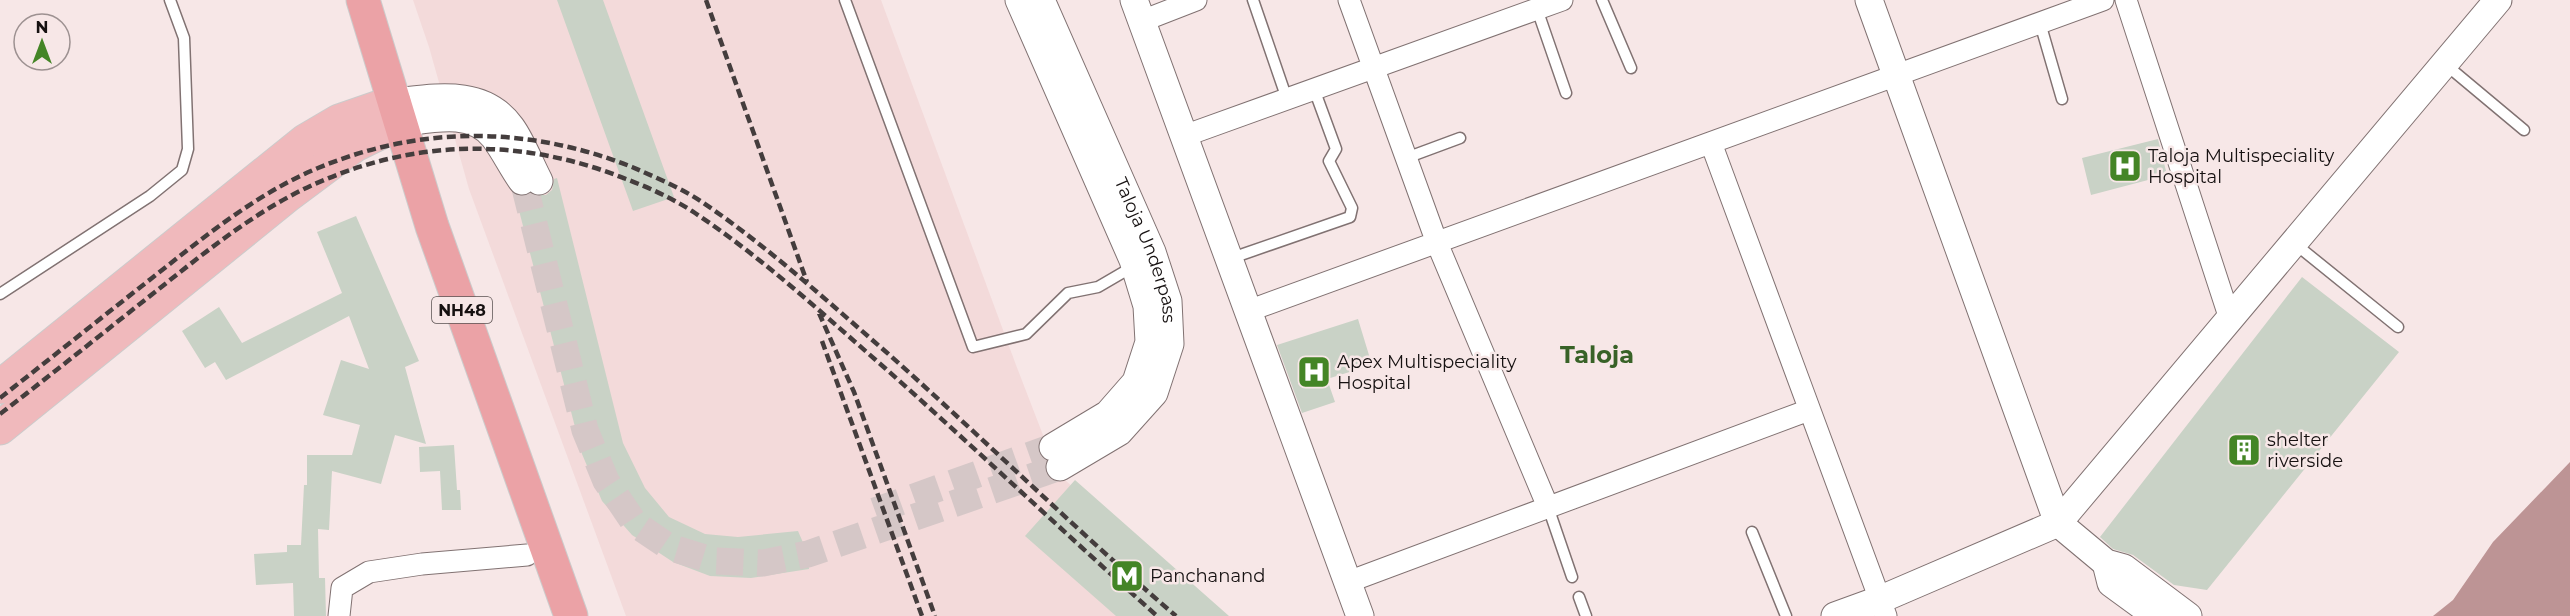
<svg xmlns="http://www.w3.org/2000/svg" width="2570" height="616" viewBox="0 0 2570 616" font-family="Montserrat,sans-serif">
	<rect width="100%" height="100%" fill="#f7e7e7"/>
	<path fill="#f3dada" d="M413,0H881L1016,365L1058,474L1221,616H626L469,189L429,47Z"/>
	<path fill="#bd9495" d="M2570,462V616H2433L2453,600L2493,542Z"/>
	<path fill="#c9d2c6" d="M557,0H603L674,197L633,211Z
		M2158,139L2167,175L2091,195L2082,158Z
		M557,178L623,443L645,488L669,517L705,534L738,537L798,531L808,554L809,569L751,578L710,576L673,562L632,535L602,501L582,454L515,195H546L552,190L554,179Z
		M356,216L419,361L405,367L426,444L395,435L381,484L332,471L329,530L318,529L319,578H325L326,616H294L293,583L256,585L254,554L287,552V545H301L304,485H307V455H352L360,425L323,415L341,360L369,369L349,316L226,380L215,362L205,368L182,331L219,307L242,343L342,293L317,232Z
		M2302,277L2399,352L2207,590L2174,585L2133,555L2113,549L2100,537Z
		M1358,319L1372,365L1327,379L1335,402L1302,413L1277,345Z
		M454,445L457,490H460L461,510H442L440,471L420,472L419,447Z
		M1075,480L1229,616H1116L1025,536Z"/>
	<g fill="none" stroke-linecap="round" stroke-linejoin="round">
		<path stroke="#d5c7c7" stroke-width="27" stroke-dasharray="27 14" stroke-linecap="butt" d="M524,184L585,430L606,481L635,524L669,547L715,561L763,563L808,554L1060,467
			M875,511L1053,447"/>
		<defs>
			<path id="service" d="M845,0L973,347L1026,334L1068,293L1098,287L1134,266
				M1253,0L1287,99
				M1602,0L1631,68
				M1537,9L1566,93
				M2040,23L2062,99
				M2445,64L2524,130
				M1406,158L1460,138
				M2294,243L2398,327
				M1229,259L1350,217L1352,208L1329,161L1336,149L1314,89
				M0,294L150,196L182,170L188,149L184,38L170,0
				M1548,507L1572,577
				M1752,532L1786,616
				M1579,597L1586,616"/>
			<path id="minor" d="M1349,0L1437,243L1548,507
				M2126,0L2230,319
				M1142,21L1196,0
				M1184,136L1562,0
				M1711,143L1886,616
				M1248,311L2103,0
				M1348,582L1809,410
				M339,616L342,588L369,572L422,564L527,555"/>
			<g id="tertiary">
				<path d="M1019,0L1133,260L1147,306L1149,342L1136,382L1108,414L1053,447"/>
				<path id="s1" d="M1041,0L1152,252L1168,301L1170,344L1154,393L1119,432L1060,467"/>
				<path d="M1134,0L1360,616"/>
				<path d="M1869,0L2058,523L2106,563L2124,568L2188,616"/>
				<path d="M394,102C435,98 483,88 511,127C522,142 530,164 539,181"/>
				<path d="M400,123C432,119 471,108 494,137C504,150 512,167 522,181"/>
				<path d="M2106,563L2111,583L2156,616"/>
				<path d="M1835,616L1879,600L2058,523L2498,0"/>
			</g>
			<path id="primary" d="M0,387L305,141L339,121L394,102
				M0,428L288,195L355,145L400,123"/>
			<path id="trunk" d="M363,0L432,226L571,616"/>
		</defs>
		<use href="#service" stroke="#817272" stroke-width="13"/>
		<use href="#minor" stroke="#817272" stroke-width="23"/>
		<use href="#tertiary" stroke="#817272" stroke-width="29"/>
		<use href="#primary" stroke="#cccbcb" stroke-width="35"/>
		<use href="#trunk" stroke="#cccbcb" stroke-width="35"/>
		<use href="#service" stroke="#fff" stroke-width="10"/>
		<use href="#minor" stroke="#fff" stroke-width="21"/>
		<use href="#tertiary" stroke="#fff" stroke-width="27"/>
		<use href="#primary" stroke="#f0b9bc" stroke-width="33"/>
		<use href="#trunk" stroke="#eba2a6" stroke-width="33"/>
		<path stroke="#443d3d" stroke-width="4.5" stroke-dasharray="9 4.5" stroke-linecap="butt" d="M706,0L807,282
			M819,313L854,392L935,616
			M822,341L922,616
			M0,398C51,358 101,318 152,278C204,237 256,194 318,168C421,125 529,126 632,167C655,177 681,188 702,202C767,246 826,300 885,351C983,438 1077,531 1176,616
			M0,414C52,374 103,333 155,292C208,250 261,206 324,180C424,138 526,139 626,179C650,188 674,199 695,213C764,259 824,315 886,369C977,450 1066,534 1157,616"/>
	</g>
	<defs>
		<symbol id="hospital-square" viewBox="-11 -11 22 22"><rect x="-9" y="-9" width="18" height="18" rx="4" fill="#448526" stroke="#f7e7e7"/><path d="M-5-5h3v3.5h4V-5h3V5h-3V1.5h-4V5h-3Z" fill="#fff"/></symbol>
		<symbol id="building-square" viewBox="-11 -11 22 22"><rect x="-9" y="-9" width="18" height="18" rx="4" fill="#448526" stroke="#f7e7e7"/><path d="M-4-6H4V6H1V3H-1V6H-4ZM-2.5-4.3h1.7v1.8h-1.7ZM.8-4.3h1.7v1.8H.8ZM-2.5-1h1.7V.8h-1.7ZM.8-1h1.7V.8H.8Z" fill="#fff"/></symbol>
		<symbol id="metro-square" viewBox="-11 -11 22 22"><rect x="-9" y="-9" width="18" height="18" rx="4" fill="#448526" stroke="#f7e7e7"/><path d="M-5.5 5V-5H-3L0 0L3-5H5.5V5H3V-.5L0 4L-3-.5V5Z" fill="#fff"/></symbol>
	</defs>
	<g fill-rule="evenodd">
		<use href="#hospital-square" x="2106" y="147" width="38" height="38"/>
		<use href="#hospital-square" x="1295" y="353" width="38" height="38"/>
		<use href="#building-square" x="2225" y="431" width="38" height="38"/>
		<use href="#metro-square" x="1108" y="557" width="38" height="38"/>
	</g>
	<g text-anchor="middle" dominant-baseline="central" stroke-width="5" stroke-linejoin="round" paint-order="stroke">
		<rect fill="#f7e7e7" stroke="#5a5151" stroke-width="1.5" x="432" y="297" width="60" height="26" rx="4.5"/>
		<g font-size="16" font-weight="bold" fill="#161111">
			<text x="462" y="310">NH48</text>
		</g>
		<g font-size="18" fill="#161111" stroke="#f7e7e7" text-anchor="start">
			<text x="2148" y="156">Taloja Multispeciality<tspan x="2148" dy="21">Hospital</tspan></text>
			<text x="1337" y="362">Apex Multispeciality<tspan x="1337" dy="21">Hospital</tspan></text>
			<text x="2267" y="440">shelter<tspan x="2267" dy="21">riverside</tspan></text>
			<text x="1150" y="576">Panchanand</text>
		</g>
		<g font-size="18" fill="#161111" stroke="#f7e7e7">
			<text stroke="none"><textPath href="#s1" startOffset="272">Taloja Underpass</textPath></text>
		</g>
		<g font-size="24" font-weight="bold" fill="#386227" stroke="#f7e7e7">
			<text x="1597" y="354">Taloja</text>
		</g>
	</g>
	<g transform="translate(42 42)"><circle r="28" fill="#f7e7e7" stroke="#9d9191" stroke-width="1.5"/>
	<path d="M0-4.5L10 22L0 15L-10 22Z" fill="#448526"/>
	<text y="-9" font-size="16" font-weight="bold" text-anchor="middle" fill="#161111">N</text>
	</g>
</svg>
